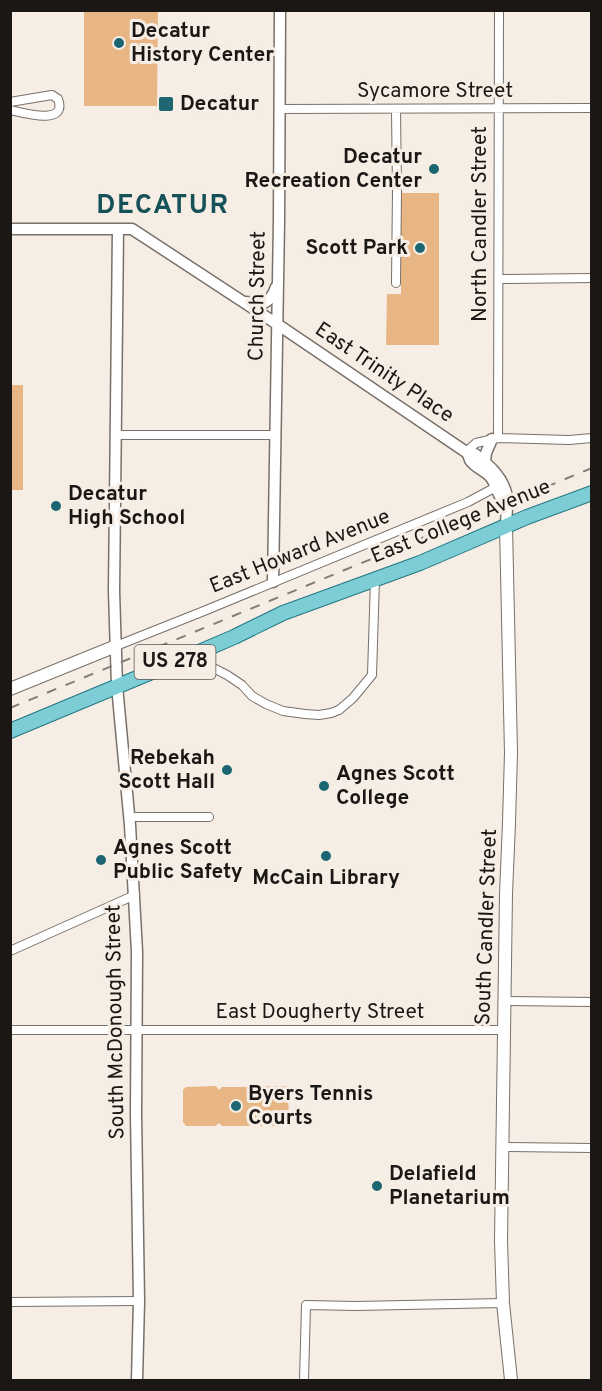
<svg xmlns="http://www.w3.org/2000/svg" width="602" height="1391" viewBox="0 0 602 1391" font-family="Overpass,sans-serif">
	<rect width="100%" height="100%" fill="#f6ede5"/>
	<path fill="#e8b685" d="M84,11H158L157,106H84Z
		M401,193H439V345H386L387,294H401Z
		M11,385H23V490H11Z
		M216,1086L219,1090L222,1087H249L252,1089L255,1086H285L288,1090L289,1122L285,1126H255L252,1123L249,1126H222L219,1123L215,1126H186L183,1122V1090L186,1087Z"/>
	<g fill="none" stroke-linecap="round" stroke-linejoin="round">
		<defs>
			<path id="minor" d="M10,102L52,95L58,99C68,126 24,113 10,110
				M279,109L592,108
				M396,110L397,191L396,283
				M499,279L592,278
				M116,435H275
				M498,438L499,10
				M466,452L476,443L498,438L569,440L592,438
				M116,646L204,611L468,502L496,487
				M190,656L227,675L242,685L252,696L266,704L283,711L305,714L319,715L331,713L339,710L353,698L372,675L375,579
				M129,817H209
				M10,951L135,895
				M504,1001L592,1002
				M10,1030H503
				M502,1147L592,1148
				M10,1302L139,1301
				M304,1380L306,1305L356,1306L503,1303"/>
			<path id="tertiary" d="M10,229H132L277,324L466,452C468,454 469,457 470,460C475,468 487,471 492,479C497,487 498,498 506,504
				M118,229L114,591L117,686L130,825L137,952L136,1114L139,1301L137,1380
				M247,302C263,307 270,303 276,287
				M469,455L475,454C489,465 503,477 507,496C508,504 506,517 506,526
				M485,461L486,453L492,439
				M273,582L279,221L280,10"/>
			<path id="secondary" d="M506,526L511,753L509,823L506,894L501,1241L503,1303L511,1380
				M10,689L116,646"/>
			<path id="primary" d="M10,731L190,656L234,637L283,613L420,563L527,517L592,493"/>
		</defs>
		<use href="#minor" stroke="#787069" stroke-width="10"/>
		<use href="#tertiary" stroke="#787069" stroke-width="13"/>
		<use href="#secondary" stroke="#787069" stroke-width="14"/>
		<use href="#primary" stroke="#227781" stroke-width="16"/>
		<use href="#minor" stroke="#fff" stroke-width="8"/>
		<use href="#tertiary" stroke="#fff" stroke-width="10"/>
		<use href="#secondary" stroke="#fff" stroke-width="12"/>
		<use href="#primary" stroke="#7dcdd7" stroke-width="14"/>
		<path stroke="#837d78" stroke-width="2" stroke-dasharray="10 10" stroke-linecap="butt" d="M10,708L592,468"/>
	</g>
	<g fill="#1b6670" stroke="#f6ede5" stroke-width="2">
		<circle cx="119" cy="43" r="6"/>
		<rect x="158" y="96" width="16" height="16" rx="3"/>
		<circle cx="434" cy="169" r="6"/>
		<circle cx="420" cy="248" r="6"/>
		<circle cx="56" cy="506" r="6"/>
		<circle cx="227" cy="770" r="6"/>
		<circle cx="324" cy="786" r="6"/>
		<circle cx="326" cy="856" r="6"/>
		<circle cx="101" cy="860" r="6"/>
		<circle cx="236" cy="1106" r="6"/>
		<circle cx="377" cy="1186" r="6"/>
	</g>
	<g text-anchor="middle" dominant-baseline="central" stroke-width="6" stroke-linejoin="round" paint-order="stroke">
		<rect fill="#f6ede5" stroke="#5c5753" stroke-width="1.5" x="134.5" y="645" width="81" height="34" rx="4.5"/>
		<g font-size="20" font-weight="bold" fill="#1a1714">
			<text x="175" y="662">US 278</text>
		</g>
		<g font-size="21" font-weight="bold" fill="#1a1714" stroke="#f6ede5" text-anchor="start">
			<text x="131" y="31">Decatur<tspan x="131" dy="24">History Center</tspan></text>
			<text x="180" y="104">Decatur</text>
			<text x="422" y="157" text-anchor="end">Decatur<tspan x="422" dy="24">Recreation Center</tspan></text>
			<text x="408" y="248" text-anchor="end">Scott Park</text>
			<text x="68" y="494">Decatur<tspan x="68" dy="24">High School</tspan></text>
			<text x="215" y="758" text-anchor="end">Rebekah<tspan x="215" dy="24">Scott Hall</tspan></text>
			<text x="336" y="774">Agnes Scott<tspan x="336" dy="24">College</tspan></text>
			<text x="113" y="848">Agnes Scott<tspan x="113" dy="24">Public Safety</tspan></text>
			<text x="326" y="878" text-anchor="middle">McCain Library</text>
			<text x="248" y="1094">Byers Tennis<tspan x="248" dy="24">Courts</tspan></text>
			<text x="389" y="1174">Delafield<tspan x="389" dy="24">Planetarium</tspan></text>
		</g>
		<g font-size="21" fill="#1a1714" stroke="#f6ede5">
			<text x="435" y="91">Sycamore Street</text>
			<text transform="translate(480 224) rotate(-90)">North Candler Street</text>
			<text transform="translate(258 296) rotate(-89)">Church Street</text>
			<text transform="translate(384 373) rotate(34)">East Trinity Place</text>
			<text transform="translate(461 522) rotate(-22)">East College Avenue</text>
			<text transform="translate(300 552) rotate(-22)">East Howard Avenue</text>
			<text transform="translate(487 927) rotate(-88)">South Candler Street</text>
			<text x="320" y="1012">East Dougherty Street</text>
			<text transform="translate(116 1022) rotate(-91)">South McDonough Street</text>
		</g>
		<g font-size="27" font-weight="bold" letter-spacing="1.5" fill="#155158" stroke="#f6ede5">
			<text x="163" y="206">DECATUR</text>
		</g>
	</g>
	<rect width="602" height="1391" fill="none" stroke="#1a1714" stroke-width="24"/>
</svg>
